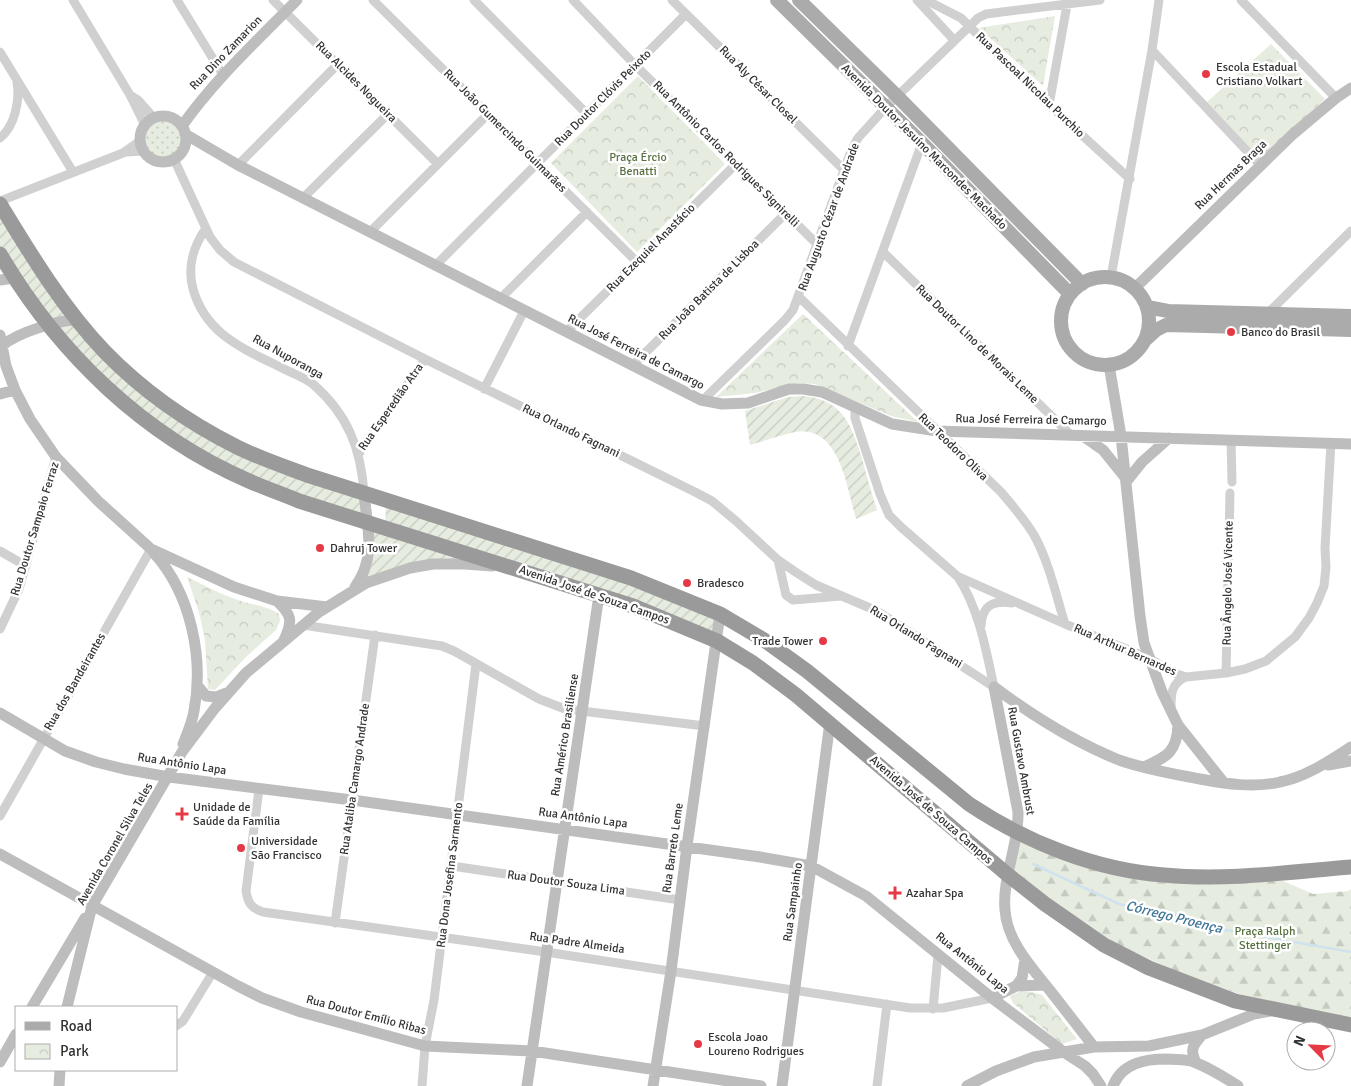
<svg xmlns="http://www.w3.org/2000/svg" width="1351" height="1086" viewBox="0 0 1351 1086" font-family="Signika,sans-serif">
	<defs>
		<pattern id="grass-dots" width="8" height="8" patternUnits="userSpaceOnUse" patternTransform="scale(1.25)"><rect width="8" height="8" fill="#e6ecdf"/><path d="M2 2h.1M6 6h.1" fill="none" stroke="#c6cbc0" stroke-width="1.8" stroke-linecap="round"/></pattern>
		<pattern id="forest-firs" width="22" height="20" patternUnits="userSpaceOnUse" patternTransform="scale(1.25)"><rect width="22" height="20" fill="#e6ecdf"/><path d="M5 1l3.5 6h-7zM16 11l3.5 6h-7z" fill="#c6cbc0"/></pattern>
		<pattern id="park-crowns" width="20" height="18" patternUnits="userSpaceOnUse" patternTransform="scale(1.25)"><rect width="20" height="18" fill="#e6ecdf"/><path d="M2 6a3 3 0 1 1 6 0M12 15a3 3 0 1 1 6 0" fill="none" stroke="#c6cbc0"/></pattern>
		<pattern id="garden-furrows" width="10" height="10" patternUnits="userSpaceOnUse" patternTransform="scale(1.25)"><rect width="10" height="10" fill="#e6ecdf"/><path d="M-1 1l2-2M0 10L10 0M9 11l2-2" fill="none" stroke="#c6cbc0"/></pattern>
	</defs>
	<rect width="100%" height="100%" fill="#fff"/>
	<path fill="url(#grass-dots)" d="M144 139a19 19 0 1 1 38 0a19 19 0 1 1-38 0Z"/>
	<path fill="url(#forest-firs)" d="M1020,839L1113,875L1193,882L1274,877L1313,894L1348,891L1351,889V1019L1245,996L1180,973L1116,944L1011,871Z"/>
	<path fill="url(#park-crowns)" d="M1055,16L1043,86L979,28Z
		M1271,44L1325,99L1260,160L1207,102Z
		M638,76L725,164L637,252L551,163Z
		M803,314L918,422L891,416L815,384L799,383L755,393L716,397Z
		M187,577C204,585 220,594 238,600C251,605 268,606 279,614L280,621L276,630L246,657L215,690L208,689L205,640L199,612Z
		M1021,991L1032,992L1042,995L1077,1039L1062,1044L1013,1003L1010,996Z"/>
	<path fill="url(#garden-furrows)" d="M0,211L69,317L51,322L0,247Z
		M76,323L199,430L360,495L361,515L281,491L225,466L134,407L56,327Z
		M803,396C845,400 852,427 863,462C867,478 872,494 877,510L856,519C847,489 840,424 795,432C780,435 765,441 750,445L745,411L788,397Z
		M386,504L634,583L717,616L714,635L385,525Z
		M372,530L462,555V561L367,577Z"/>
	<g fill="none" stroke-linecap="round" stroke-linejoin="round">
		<path stroke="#cfe2ee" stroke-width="2.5" d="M1033,864L1119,904L1215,928L1351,952"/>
		<path stroke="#d0d0d0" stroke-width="9" d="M73,0L130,95L145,125
			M177,0L223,75
			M273,0L438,164
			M373,0L637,262
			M474,0L587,114
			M573,0L635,65L817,244
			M672,0L844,170
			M917,0L954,40
			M926,0L961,18L1049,105L1130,179
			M1241,0L1336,98
			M1152,50L1261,166
			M0,52L73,172
			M130,95L138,100L154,118
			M1049,105L1067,5
			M0,138C15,126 20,100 17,83
			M126,152L144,151
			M174,159L210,237L220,250L234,262L425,359L695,492L712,501L736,521L778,560L797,573L816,585L877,611L994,687
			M238,165L338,64
			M303,198L388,114
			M0,201L123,153L140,141
			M206,228C193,247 187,266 193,289C206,335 244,349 284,369C294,374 306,378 314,385C348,415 361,449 364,493
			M370,232L488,114
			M883,252L1072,436
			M435,266L686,14
			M1111,277L1152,50L1159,0
			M799,297L1001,492C1013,506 1025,520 1034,535C1049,562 1056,595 1065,624
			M500,299L587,212
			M1267,314L1351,231
			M566,332L736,164
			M848,346L922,143
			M632,366L786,213
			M484,389L524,311
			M702,401L785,320L793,310L851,151L858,138L886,107L978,18L986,14L1100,0
			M855,408V418L880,494L889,515L901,527L957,576L1065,624L1151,659L1171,672L1186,677L1226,673L1245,669L1266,661L1295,637L1309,618L1317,603L1324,586L1326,567L1325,548L1331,443
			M1231,440L1232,482
			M358,455L425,359
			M0,551L26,566
			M778,560L786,595L793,600L841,596
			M958,577C979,609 986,650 994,687
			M303,625L442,646L454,651L539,699L565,709L705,726
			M981,626C982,606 992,600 1012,603
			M0,629L19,589L56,457
			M1226,673L1230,493
			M1171,709C1171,694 1171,683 1186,677
			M259,789L246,891C248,903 251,908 263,912L546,952L910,1008H943L992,998
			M0,816L151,549
			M452,866L680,900
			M335,923L375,635
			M933,1009L938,955
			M176,1026L183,1021L213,972
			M422,1086L425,1046L434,1000L476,664
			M877,1086L887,1004"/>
		<path stroke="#bdbdbd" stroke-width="11" d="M140 139a23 23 0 1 1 46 0a23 23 0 1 1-46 0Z
			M182,126C215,79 257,41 297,0
			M185,134L238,165L701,400L722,404L748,403L789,389H803L822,392L892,424L937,431L1351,444
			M0,280L14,278
			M1135,288L1292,135L1336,98L1351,88
			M0,335L6,366L15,390L30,419L56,457L98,501L151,549L234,587L277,601L327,607
			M2,346C16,333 58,320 77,320
			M1109,365L1121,436L1140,616L1144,643L1162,692L1178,725L1224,783
			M0,394L15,390
			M1083,436L1103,450L1124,476
			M1126,482L1142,462L1169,438
			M154,553C191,594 204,658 194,711C192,723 187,734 183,744
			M355,587C377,557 367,527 364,493
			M277,601C292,615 293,621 284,640
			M197,685L206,696L216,697L226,693
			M994,687L1018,812C1019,845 1002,877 1005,910C1007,942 1033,969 1052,993C1066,1011 1080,1029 1094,1047
			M994,687C1033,716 1074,742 1119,760C1144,769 1174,774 1200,779C1226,784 1254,788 1280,782C1306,777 1329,761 1351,747
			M0,713L65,751L96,762L124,769L169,777L352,800L760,857L811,866L866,896L992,998L1065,1053L1085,1066L1093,1074L1101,1086
			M1328,765L1351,761
			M1144,767C1167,757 1177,752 1178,725
			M0,854L238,986L262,998L301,1012L425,1046L532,1051L761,1086
			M1016,986L1022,978L1025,959
			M992,998L1016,986L1045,985
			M32,1007L85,918
			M67,1007L92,906L182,752L215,708L246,673L319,612L366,583L410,568L433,564H465L492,566
			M0,1062L16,1034
			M1196,1063C1190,1050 1192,1046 1202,1035
			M59,1086L60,1070
			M527,1086L599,595
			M653,1086L671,971L687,846L720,614
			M782,1086L830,722
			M967,1086L996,1071L1034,1057L1094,1047L1149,1046L1202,1035L1254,1014L1270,1011
			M1113,1086C1122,1063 1145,1059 1167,1059C1176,1060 1186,1059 1194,1062C1210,1068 1224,1077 1238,1086"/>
		<path stroke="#ababab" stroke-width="14" d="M777,0L922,143L1070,294
			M799,0L897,96L1082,284
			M1061 321a44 44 0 1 1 88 0a44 44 0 1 1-88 0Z
			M1147,307L1168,311L1351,316
			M1145,340L1156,330L1166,325L1351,330"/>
		<path stroke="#9a9a9a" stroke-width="15" d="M0,204C31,255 63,308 105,352C142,390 189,423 237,447C259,458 283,466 307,475L631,578L720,614L764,640L807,671L969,804C1026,842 1095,870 1164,875C1225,881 1290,872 1351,867
			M0,254C58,353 143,435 249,481C265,488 282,494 299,501L633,606L717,641L753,663L796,695L1008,875L1045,904L1104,945L1149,968L1235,1001L1351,1025"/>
	</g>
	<g fill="#e63946" stroke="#fff" stroke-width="2">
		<circle cx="1206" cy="74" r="5"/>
		<circle cx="1231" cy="332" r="5"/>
		<circle cx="320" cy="548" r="5"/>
		<circle cx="687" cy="583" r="5"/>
		<circle cx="823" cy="641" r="5"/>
		<path d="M179.5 806.5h5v5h5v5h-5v5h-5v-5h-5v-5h5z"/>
		<circle cx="241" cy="848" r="5"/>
		<path d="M892.5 885.5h5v5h5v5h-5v5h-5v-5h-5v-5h5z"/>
		<circle cx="698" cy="1044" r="5"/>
	</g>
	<g text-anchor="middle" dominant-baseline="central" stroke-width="5" stroke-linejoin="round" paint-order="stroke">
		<g font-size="12" fill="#333" stroke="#fff">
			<text transform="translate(226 53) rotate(-46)">Rua Dino Zamarion</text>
			<text transform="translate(356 82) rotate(45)">Rua Alcides Nogueira</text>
			<text transform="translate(758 85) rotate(45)">Rua Aly César Closel</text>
			<text transform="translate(1030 85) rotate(44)">Rua Pascoal Nicolau Purchio</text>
			<text transform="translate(603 98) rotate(-45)">Rua Doutor Clóvis Peixoto</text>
			<text transform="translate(505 131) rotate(45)">Rua João Gumercindo Guimarães</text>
			<text transform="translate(924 147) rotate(45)">Avenida Doutor Jesuíno Marcondes Machado</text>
			<text transform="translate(726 154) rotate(45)">Rua Antônio Carlos Rodrigues Signirelli</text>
			<text transform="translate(1231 175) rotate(-44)">Rua Hermas Braga</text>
			<text transform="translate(829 217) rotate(-70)">Rua Augusto Cézar de Andrade</text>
			<text transform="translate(651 248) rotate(-45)">Rua Ezequiel Anastácio</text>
			<text transform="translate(709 290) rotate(-45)">Rua João Batista de Lisboa</text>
			<text transform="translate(977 344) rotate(44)">Rua Doutor Lino de Morais Leme</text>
			<text transform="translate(636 352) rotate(27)">Rua José Ferreira de Camargo</text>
			<text transform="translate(288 357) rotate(29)">Rua Nuporanga</text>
			<text transform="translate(391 407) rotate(-55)">Rua Esperedião Atra</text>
			<text transform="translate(1031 420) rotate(1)">Rua José Ferreira de Camargo</text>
			<text transform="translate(571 431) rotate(26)">Rua Orlando Fagnani</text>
			<text transform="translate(953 447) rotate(44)">Rua Teodoro Oliva</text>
			<text transform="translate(35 529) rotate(-73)">Rua Doutor Sampaio Ferraz</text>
			<text transform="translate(1228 583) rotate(-89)">Rua Ângelo José Vicente</text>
			<text transform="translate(594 595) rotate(19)">Avenida José de Souza Campos</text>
			<text transform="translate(916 637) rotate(32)">Rua Orlando Fagnani</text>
			<text transform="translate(1125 650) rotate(24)">Rua Arthur Bernardes</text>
			<text transform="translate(75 682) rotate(-60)">Rua dos Bandeirantes</text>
			<text transform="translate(565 735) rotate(-81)">Rua Américo Brasiliense</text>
			<text transform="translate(1021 761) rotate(80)">Rua Gustavo Ambrust</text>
			<text transform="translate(182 764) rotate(9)">Rua Antônio Lapa</text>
			<text transform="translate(355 779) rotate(-82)">Rua Ataliba Camargo Andrade</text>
			<text transform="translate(931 810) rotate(41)">Avenida José de Souza Campos</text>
			<text transform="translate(583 818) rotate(8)">Rua Antônio Lapa</text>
			<text transform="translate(115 844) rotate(-60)">Avenida Coronel Silva Teles</text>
			<text transform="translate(673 848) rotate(-82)">Rua Barreto Leme</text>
			<text transform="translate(450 875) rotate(-83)">Rua Dona Josefina Sarmento</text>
			<text transform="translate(566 883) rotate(8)">Rua Doutor Souza Lima</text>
			<text transform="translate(793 902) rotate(-82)">Rua Sampainho</text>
			<text transform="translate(577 943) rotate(8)">Rua Padre Almeida</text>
			<text transform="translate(972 963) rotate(39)">Rua Antônio Lapa</text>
			<text transform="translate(366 1015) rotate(15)">Rua Doutor Emílio Ribas</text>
		</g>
		<g font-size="12" fill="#333" stroke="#fff" text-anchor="start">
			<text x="1216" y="67">Escola Estadual<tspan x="1216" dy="14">Cristiano Volkart</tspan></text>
			<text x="1241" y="332">Banco do Brasil</text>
			<text x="330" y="548">Dahruj Tower</text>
			<text x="697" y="583">Bradesco</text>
			<text x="813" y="641" text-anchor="end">Trade Tower</text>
			<text x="193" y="807">Unidade de<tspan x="193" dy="14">Saúde da Família</tspan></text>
			<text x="251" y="841">Universidade<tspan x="251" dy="14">São Francisco</tspan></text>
			<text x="906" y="893">Azahar Spa</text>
			<text x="708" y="1037">Escola Joao<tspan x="708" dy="14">Loureno Rodrigues</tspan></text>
		</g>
		<g font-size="12" fill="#56703f" stroke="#fff">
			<text x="638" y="157">Praça Ércio<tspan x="638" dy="14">Benatti</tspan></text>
			<text x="1265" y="931">Praça Ralph<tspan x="1265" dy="14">Stettinger</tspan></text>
		</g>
		<g font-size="14" font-style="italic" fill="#3f7597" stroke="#fff">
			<text transform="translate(1174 917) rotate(14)">Córrego Proença</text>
		</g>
	</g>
	<rect x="15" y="1006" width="162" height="65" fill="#ffffff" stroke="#adadad"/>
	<rect x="25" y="1022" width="25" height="8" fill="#ababab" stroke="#adadad"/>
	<text x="60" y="1031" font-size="15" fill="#333333">Road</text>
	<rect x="25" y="1044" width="25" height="15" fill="url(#park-crowns)" stroke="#adadad"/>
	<text x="60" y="1056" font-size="15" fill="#333333">Park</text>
	<g transform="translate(1311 1046) rotate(294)"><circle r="24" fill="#ffffff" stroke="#adadad"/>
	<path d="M0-4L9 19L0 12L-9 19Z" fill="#e63946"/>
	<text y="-8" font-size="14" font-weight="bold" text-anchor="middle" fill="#333333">N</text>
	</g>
</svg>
